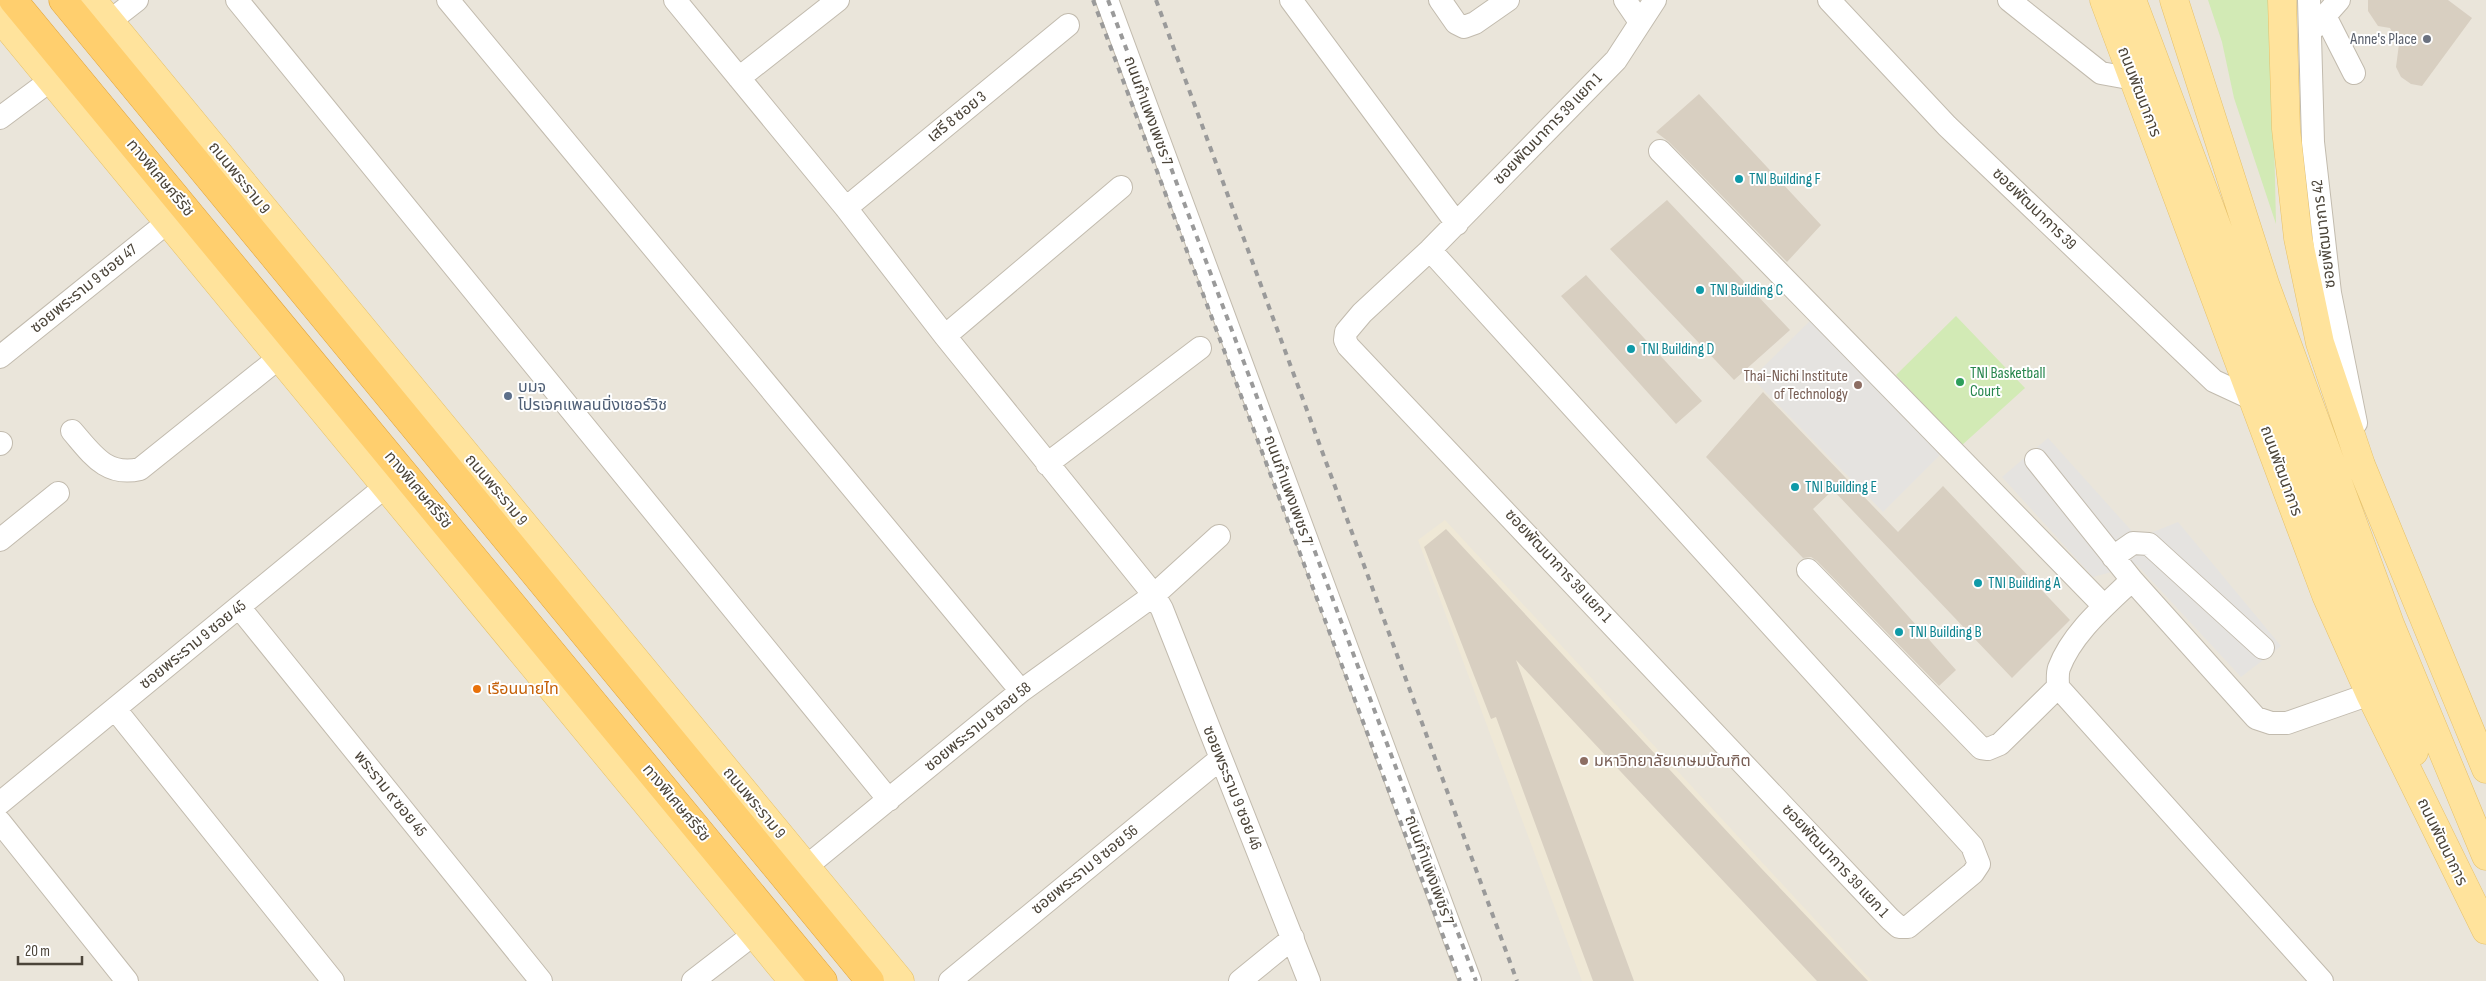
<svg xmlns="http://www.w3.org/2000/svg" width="2486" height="981" viewBox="0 0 2486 981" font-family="'Sofia Sans Condensed','Noto Sans Thai',sans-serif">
	<rect width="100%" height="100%" fill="#f6f3ec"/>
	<path fill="#eae5da" d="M0,0H2486V981H0Z"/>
	<path fill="#efe8d6" d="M1445,520L1872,981H1582L1418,540Z"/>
	<path fill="#d2eab5" d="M2208,0H2271L2276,224L2234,98L2222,42Z
		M1956,316L2025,388L1961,446L1896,375Z"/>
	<path fill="#e5e3e0" d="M1812,319L1943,452L1883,512L1752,378Z
		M2048,438L2138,538L2178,522L2281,646L2241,677L2137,565L2093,577L2002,477Z"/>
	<path fill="#d8cfc1" d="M2368,0H2448L2472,18L2422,86L2411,84L2401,77L2396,67L2399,44L2390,28L2378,26L2368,11Z
		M1699,94L1821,225L1787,262L1669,142L1656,132Z
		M1667,200L1790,330L1734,380L1610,249Z
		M1586,275L1702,401L1676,424L1561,296Z
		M1763,392L1898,532L1943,486L2070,620L2012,678L1833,490L1813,509L1956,670L1939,686L1817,561L1811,557L1803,558L1706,457Z
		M1446,529L1761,868L1868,981H1817L1516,660L1634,981H1593L1496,717L1491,719L1424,547Z"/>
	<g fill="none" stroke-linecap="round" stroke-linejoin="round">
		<defs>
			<path id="minor" d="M237,0L889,800
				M448,0L1021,691
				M675,0L846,208L945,336L1154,595L1162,609L1309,981
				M1107,0L1470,981
				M1291,0L1457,224
				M1440,0L1456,23L1464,27L1475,23L1508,0
				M1625,0L1640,22
				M1829,0L1947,126L2214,381L2255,400
				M2009,0L2101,73L2134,79
				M2309,0L2313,142L2330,293L2356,423
				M2325,16L2354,73
				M110,21L137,0
				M2315,27L2339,0
				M739,78L838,0
				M0,118L51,80
				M1660,151L2104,606
				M846,208L1068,25
				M1430,250L1972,846L1979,864L1973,873L1908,927H1899L1890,919L1348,346L1345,340L1346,332L1362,313L1430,250L1616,60L1655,0
				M945,336L1121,187
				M0,357L169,221
				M72,431C92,454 106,477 140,469L280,357
				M0,444L1,443
				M2036,460L2132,580L2256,718L2271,723H2287L2370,694
				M1047,464L1200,348
				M0,540L58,493
				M2113,557L2133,543L2149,544L2263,648
				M1808,570L1981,748L1988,749L2000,744L2058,687
				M2132,580C2106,605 2072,633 2059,668C2057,674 2058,681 2058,687L2322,981
				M239,607L541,981
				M115,709L333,981
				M0,803L386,486
				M0,822L127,981
				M807,866L1021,691L1154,595L1219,536
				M693,981L754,934
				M950,981L1220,759
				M1240,981L1293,938"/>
			<path id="major" d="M92,0L900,981
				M2104,0L2326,595L2370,694L2486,930
				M2132,0L2414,752
				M2174,0L2265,284L2390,624L2486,856
				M2282,0L2286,129L2298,238L2320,343L2361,465L2486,769
				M0,18L793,981"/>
			<path id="highway" d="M13,0L823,981
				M63,0L870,981"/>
		</defs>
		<use href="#minor" stroke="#c2bbae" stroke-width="24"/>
		<use href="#major" stroke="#e6c16a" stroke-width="29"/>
		<use href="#highway" stroke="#e0a43c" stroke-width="29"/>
		<use href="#minor" stroke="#fff" stroke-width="22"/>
		<use href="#major" stroke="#ffe39c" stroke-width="28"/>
		<use href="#highway" stroke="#ffcf6e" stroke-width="28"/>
		<path stroke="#9a9a9a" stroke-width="4" stroke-dasharray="6 6" stroke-linecap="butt" d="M1093,0L1460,981
			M1108,0L1476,981
			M1156,0L1517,981"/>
	</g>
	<circle fill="#6b7280" stroke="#fff" stroke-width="2" cx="2427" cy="39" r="5"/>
	<g fill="#0f9aa8" stroke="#fff" stroke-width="2">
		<circle cx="1739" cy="179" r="5"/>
		<circle cx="1700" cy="290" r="5"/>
		<circle cx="1631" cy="349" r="5"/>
		<circle cx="1795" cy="487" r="5"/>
		<circle cx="1978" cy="583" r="5"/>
		<circle cx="1899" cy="632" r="5"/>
	</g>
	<circle fill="#2e9e5b" stroke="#fff" stroke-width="2" cx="1960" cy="382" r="5"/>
	<g fill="#8d6e63" stroke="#fff" stroke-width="2">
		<circle cx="1858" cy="385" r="5"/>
		<circle cx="1584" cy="761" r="5"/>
	</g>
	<circle fill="#5c6f8a" stroke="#fff" stroke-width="2" cx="508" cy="396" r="5"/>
	<circle fill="#e8710a" stroke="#fff" stroke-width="2" cx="477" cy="689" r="5"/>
	<g text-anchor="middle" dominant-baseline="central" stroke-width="4" stroke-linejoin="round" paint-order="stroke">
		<g font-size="16" fill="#5b616d" stroke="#fff" text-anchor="end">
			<text x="2417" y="39">Anne's Place</text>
		</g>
		<g font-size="16" fill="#4b4439" stroke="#fff">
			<text transform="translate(2139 92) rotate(69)">ถนนพัฒนาการ</text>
			<text transform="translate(1148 111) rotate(70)">ถนนกำแพงเพชร 7</text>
			<text transform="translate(957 117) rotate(-39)">เสรี 8 ซอย 3</text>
			<text transform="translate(1548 129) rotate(-46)">ซอยพัฒนาการ 39 แยก 1</text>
			<text transform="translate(160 178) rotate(50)">ทางพิเศษศรีรัช</text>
			<text transform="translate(239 178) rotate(51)">ถนนพระราม 9</text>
			<text transform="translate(2034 209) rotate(44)">ซอยพัฒนาการ 39</text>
			<text transform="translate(2324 234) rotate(-97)">ซอยพัฒนาการ 42</text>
			<text transform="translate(84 289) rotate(-39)">ซอยพระราม 9 ซอย 47</text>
			<text transform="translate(2281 471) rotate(70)">ถนนพัฒนาการ</text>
			<text transform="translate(418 490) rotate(50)">ทางพิเศษศรีรัช</text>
			<text transform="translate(496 490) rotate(50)">ถนนพระราม 9</text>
			<text transform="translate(1288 490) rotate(70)">ถนนกำแพงเพชร 7</text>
			<text transform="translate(1558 566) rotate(47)">ซอยพัฒนาการ 39 แยก 1</text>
			<text transform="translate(193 645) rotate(-39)">ซอยพระราม 9 ซอย 45</text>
			<text transform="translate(978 727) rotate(-39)">ซอยพระราม 9 ซอย 58</text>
			<text transform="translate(1232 788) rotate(68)">ซอยพระราม 9 ซอย 46</text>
			<text transform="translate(390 794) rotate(51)">พระราม ๙ ซอย 45</text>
			<text transform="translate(676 803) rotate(50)">ทางพิเศษศรีรัช</text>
			<text transform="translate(754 803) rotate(50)">ถนนพระราม 9</text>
			<text transform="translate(2442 842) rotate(64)">ถนนพัฒนาการ</text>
			<text transform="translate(1835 861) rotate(47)">ซอยพัฒนาการ 39 แยก 1</text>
			<text transform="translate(1085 870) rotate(-39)">ซอยพระราม 9 ซอย 56</text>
			<text transform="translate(1429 870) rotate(70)">ถนนกำแพงเพชร 7</text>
		</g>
		<g font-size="16" fill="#0d838f" stroke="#fff" text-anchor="start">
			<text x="1749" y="179">TNI Building F</text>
			<text x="1710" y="290">TNI Building C</text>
			<text x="1641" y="349">TNI Building D</text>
			<text x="1805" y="487">TNI Building E</text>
			<text x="1988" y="583">TNI Building A</text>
			<text x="1909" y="632">TNI Building B</text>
		</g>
		<g font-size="16" fill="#27864d" stroke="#fff" text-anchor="start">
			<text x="1970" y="373">TNI Basketball<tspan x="1970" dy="18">Court</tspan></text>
		</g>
		<g font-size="16" fill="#785e54" stroke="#fff" text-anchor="end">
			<text x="1848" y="376">Thai-Nichi Institute<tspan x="1848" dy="18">of Technology</tspan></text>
			<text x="1594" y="761" text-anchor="start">มหาวิทยาลัยเกษมบัณฑิต</text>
		</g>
		<g font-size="16" fill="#4e5e75" stroke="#fff" text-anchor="start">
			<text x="518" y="387">บมจ<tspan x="518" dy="18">โปรเจคแพลนนิ่งเซอร์วิช</tspan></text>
		</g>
		<g font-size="16" fill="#c56008" stroke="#fff" text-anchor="start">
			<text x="487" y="689">เรือนนายไท</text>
		</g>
	</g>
	<path d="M18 956v8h64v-8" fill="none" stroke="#4b4439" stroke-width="2.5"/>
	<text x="25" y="956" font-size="15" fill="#4b4439" stroke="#ffffff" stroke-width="4" paint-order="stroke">20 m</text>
</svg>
